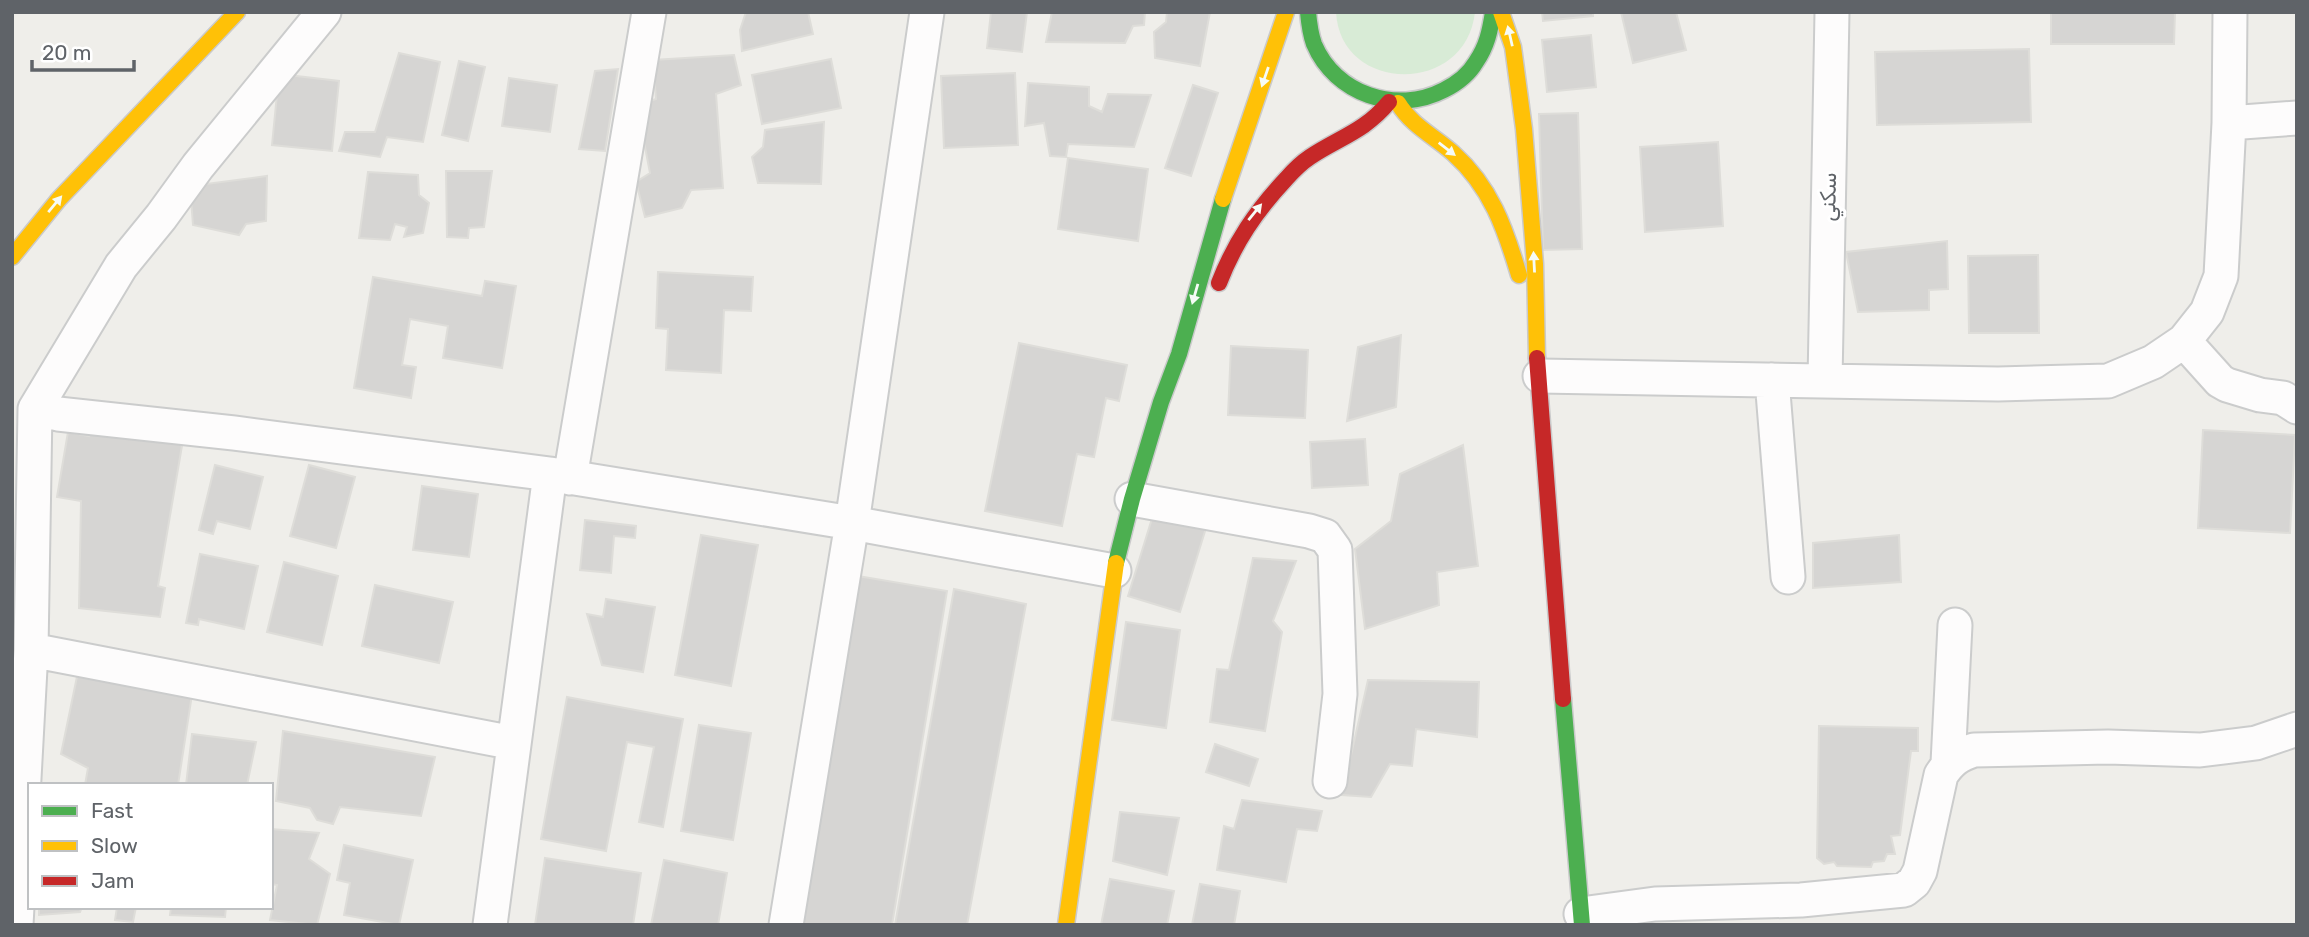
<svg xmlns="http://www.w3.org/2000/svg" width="2309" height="937" viewBox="0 0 2309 937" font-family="Rubik,'Noto Naskh Arabic',sans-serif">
	<rect width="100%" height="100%" fill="#efeeea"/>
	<path fill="#d8ebd6" d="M1336,12H1475C1466,96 1340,94 1336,12Z"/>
	<path fill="#d6d5d3" stroke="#deddd9" stroke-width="2" d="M746,12H808L813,34L742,51L740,30Z
		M991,12H1027L1022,52L987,48Z
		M1052,12H1145L1144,25L1133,26L1125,43L1046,42Z
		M1167,12H1210L1200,66L1155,58L1154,32L1166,22Z
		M1542,12H1593V16L1543,21Z
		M1621,12H1676L1686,50L1633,63Z
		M2051,12H2175L2174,44H2051Z
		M1591,35L1596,87L1547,92L1542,40Z
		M2029,49L2031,122L1877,125L1875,52Z
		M399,53L440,62L423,142L387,137L380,157L339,151L345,132H375Z
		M734,55L741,85L716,94L723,188L691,190L682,208L645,217L636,182L650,173L637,105L656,99L653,60Z
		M831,59L841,108L762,124L752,75Z
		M459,61L485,67L468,141L442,135Z
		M618,69L605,151L579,149L595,71Z
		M1015,73L1018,145L944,148L941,76Z
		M279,74L339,81L332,151L272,145Z
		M509,78L557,85L550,132L502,126Z
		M1028,83L1089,87V106L1102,112L1108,94L1151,95L1134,147L1068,144L1066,157L1050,156L1044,123L1025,126Z
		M1193,85L1218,93L1191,176L1165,168Z
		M1578,113L1582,249L1543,250L1539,114Z
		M824,122L821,184L758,183L752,157L763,147L765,130Z
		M1718,142L1723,226L1645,232L1640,147Z
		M1068,158L1148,169L1138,241L1058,229Z
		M446,171H492L484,227L469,228L468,238L447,237Z
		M368,172L418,175L419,195L429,203L423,233L404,237L407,227L395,224L390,240L359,238Z
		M267,176L266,221L246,224L239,235L193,225L190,186Z
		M1947,241L1948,289L1929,290V310L1858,312L1846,252Z
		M2038,255L2039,333H1969L1968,256Z
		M658,272L753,277L751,311L724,310L721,373L666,370L668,329L656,328Z
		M373,277L482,296L485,281L516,286L502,368L443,358L448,326L410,319L402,365L416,367L411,398L354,388Z
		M1401,335L1396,407L1347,421L1358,347Z
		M1019,343L1127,365L1119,401L1106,398L1094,457L1077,454L1062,526L985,511Z
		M1231,346L1308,350L1305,418L1228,415Z
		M92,418L184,434L158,586L165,588L160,617L79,608L81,501L57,497L68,432L89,436Z
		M2203,430L2295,435L2290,533L2198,528Z
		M1365,439L1368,485L1312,488L1310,442Z
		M1463,445L1478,566L1437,572L1439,605L1365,629L1355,549L1391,521L1400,474Z
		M215,465L263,477L250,529L217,521L213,534L199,530Z
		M309,465L355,477L336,548L290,536Z
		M422,486L478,494L469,557L413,550Z
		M1154,512L1206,528L1180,612L1128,596Z
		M585,520L636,526L635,538L614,536L611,573L580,570Z
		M701,535L758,545L731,686L675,675Z
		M1899,535L1901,582L1813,588V543Z
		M200,554L258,566L244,629L199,619L198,625L186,623Z
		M1253,558L1296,561L1273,621L1282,632L1265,731L1210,722L1217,669L1229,670Z
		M284,562L338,576L322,645L267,632Z
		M858,576L947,591L892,925H800Z
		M375,585L453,602L439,663L362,646Z
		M954,589L1026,604L967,925H895Z
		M606,599L655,607L643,672L602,665L587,614L603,617Z
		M1126,622L1180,630L1166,728L1112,720Z
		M79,667L193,688L178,785H85L88,768L61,754Z
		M1368,680L1479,682L1477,737L1416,729L1412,766L1390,764L1371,797L1342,795Z
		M567,697L683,719L663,827L639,822L654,747L627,742L606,851L541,839Z
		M699,725L751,733L733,840L681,831Z
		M1819,726L1918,728V751H1911L1900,835L1891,836L1895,854H1887L1884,861L1873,862L1871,867L1837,866L1834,862L1824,864L1817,858Z
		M283,731L435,757L421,816L340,807L333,824L317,820L310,808L276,801Z
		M192,734L256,742L247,785H186Z
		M1215,744L1258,759L1249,786L1206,772Z
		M1242,800L1322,811L1317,831L1297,829L1286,882L1217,870L1224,826L1234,829Z
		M1120,812L1179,818L1167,875L1113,861Z
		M271,829L319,833L309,859L330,874L317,925L270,920L277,885L271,884Z
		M344,845L413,860L399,925L344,915L350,883L337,880Z
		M545,858L641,873L633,925H535Z
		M664,860L727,873L718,925H651Z
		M1110,879L1174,891L1167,925H1101Z
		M1200,884L1240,891L1234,925H1192Z
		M39,907H82L80,912L39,915Z
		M117,907H136L133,922L115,920Z
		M171,907H226L225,917L170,915Z"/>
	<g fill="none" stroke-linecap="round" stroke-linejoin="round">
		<defs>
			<path id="street" d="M2229,123L2297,118
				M2184,341L2220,381L2227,385L2260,395L2283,398L2297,407
				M1540,376L1998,384L2108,381L2153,362L2184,341L2207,312L2221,276L2229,123L2230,12
				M1772,380L1788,577
				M1825,381L1832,12
				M35,409L58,414L234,433L550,474L852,523L1114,571
				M570,478L649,12
				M1132,499L1309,531L1325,536L1335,550L1340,694L1330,781
				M31,650L514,743
				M1948,763L1955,625
				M1581,914L1655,904L1801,900L1904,890L1914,882L1920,871L1941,775C1950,761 1958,755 1974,750L2108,747L2200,750L2256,743L2297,729
				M16,925L31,650L35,409L121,266L161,217L198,166L324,12
				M490,925L550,474
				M786,925L852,523L927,12"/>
			<path id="fast" d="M1308,12C1309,23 1310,33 1314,44C1335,94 1396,115 1444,90C1456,84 1469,74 1476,62C1487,46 1490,31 1493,12
				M1116,563L1132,499L1161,402L1179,354L1223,199
				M1563,699L1582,925"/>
			<path id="slow" d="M1501,12L1513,47L1524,129L1535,264L1537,358
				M1398,103C1412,126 1434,136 1453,153C1491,187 1505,228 1519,275
				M1223,199L1286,12
				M12,257L59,199L237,12
				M1066,925L1116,563"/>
			<path id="jam" d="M1219,283C1235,242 1256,211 1286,179C1293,171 1301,163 1310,157C1340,137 1364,132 1389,102
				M1537,358L1563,699"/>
		</defs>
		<use href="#street" stroke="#cbcccc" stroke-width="37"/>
		<use href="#fast" stroke="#cacacb" stroke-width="19"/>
		<use href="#slow" stroke="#cacacb" stroke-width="19"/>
		<use href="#jam" stroke="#cacacb" stroke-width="19"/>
		<use href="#street" stroke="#fdfcfc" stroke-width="33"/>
		<use href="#fast" stroke="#4caf50" stroke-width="16"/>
		<use href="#slow" stroke="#ffc107" stroke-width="16"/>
		<use href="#jam" stroke="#c62828" stroke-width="16"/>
	</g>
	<defs><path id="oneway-solid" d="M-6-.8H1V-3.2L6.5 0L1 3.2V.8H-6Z" transform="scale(1.75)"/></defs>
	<g fill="#f6fbf6">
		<use href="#oneway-solid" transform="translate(1510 36) rotate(-103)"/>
		<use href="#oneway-solid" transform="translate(1265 77) rotate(109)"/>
		<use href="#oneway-solid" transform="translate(1447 149) rotate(38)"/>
		<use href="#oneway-solid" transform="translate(55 204) rotate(-50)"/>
		<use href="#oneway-solid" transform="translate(1255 212) rotate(-51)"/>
		<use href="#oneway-solid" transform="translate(1534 262) rotate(-93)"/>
		<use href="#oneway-solid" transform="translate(1195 294) rotate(106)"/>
	</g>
	<g text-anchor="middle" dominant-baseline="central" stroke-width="6" stroke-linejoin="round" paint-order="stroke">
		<g font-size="21" fill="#5f6368" stroke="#fff">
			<text transform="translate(1828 197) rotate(-89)">سكني</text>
		</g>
	</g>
	<rect width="2309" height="937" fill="none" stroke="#5f6368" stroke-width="28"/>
	<rect x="28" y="783" width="245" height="126" fill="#ffffff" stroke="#bfc1c3" stroke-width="2"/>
	<rect x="42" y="806" width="35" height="10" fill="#4caf50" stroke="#bfc1c3" stroke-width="2"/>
	<text x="91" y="818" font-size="21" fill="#5f6368">Fast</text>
	<rect x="42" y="841" width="35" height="10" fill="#ffc107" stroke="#bfc1c3" stroke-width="2"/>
	<text x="91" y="853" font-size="21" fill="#5f6368">Slow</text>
	<rect x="42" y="876" width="35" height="10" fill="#c62828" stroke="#bfc1c3" stroke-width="2"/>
	<text x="91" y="888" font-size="21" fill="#5f6368">Jam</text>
	<path d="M32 60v10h102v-10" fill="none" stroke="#5f6368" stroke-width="3.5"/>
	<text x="42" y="60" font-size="21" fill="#5f6368" stroke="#ffffff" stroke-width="5" paint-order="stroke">20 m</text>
</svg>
